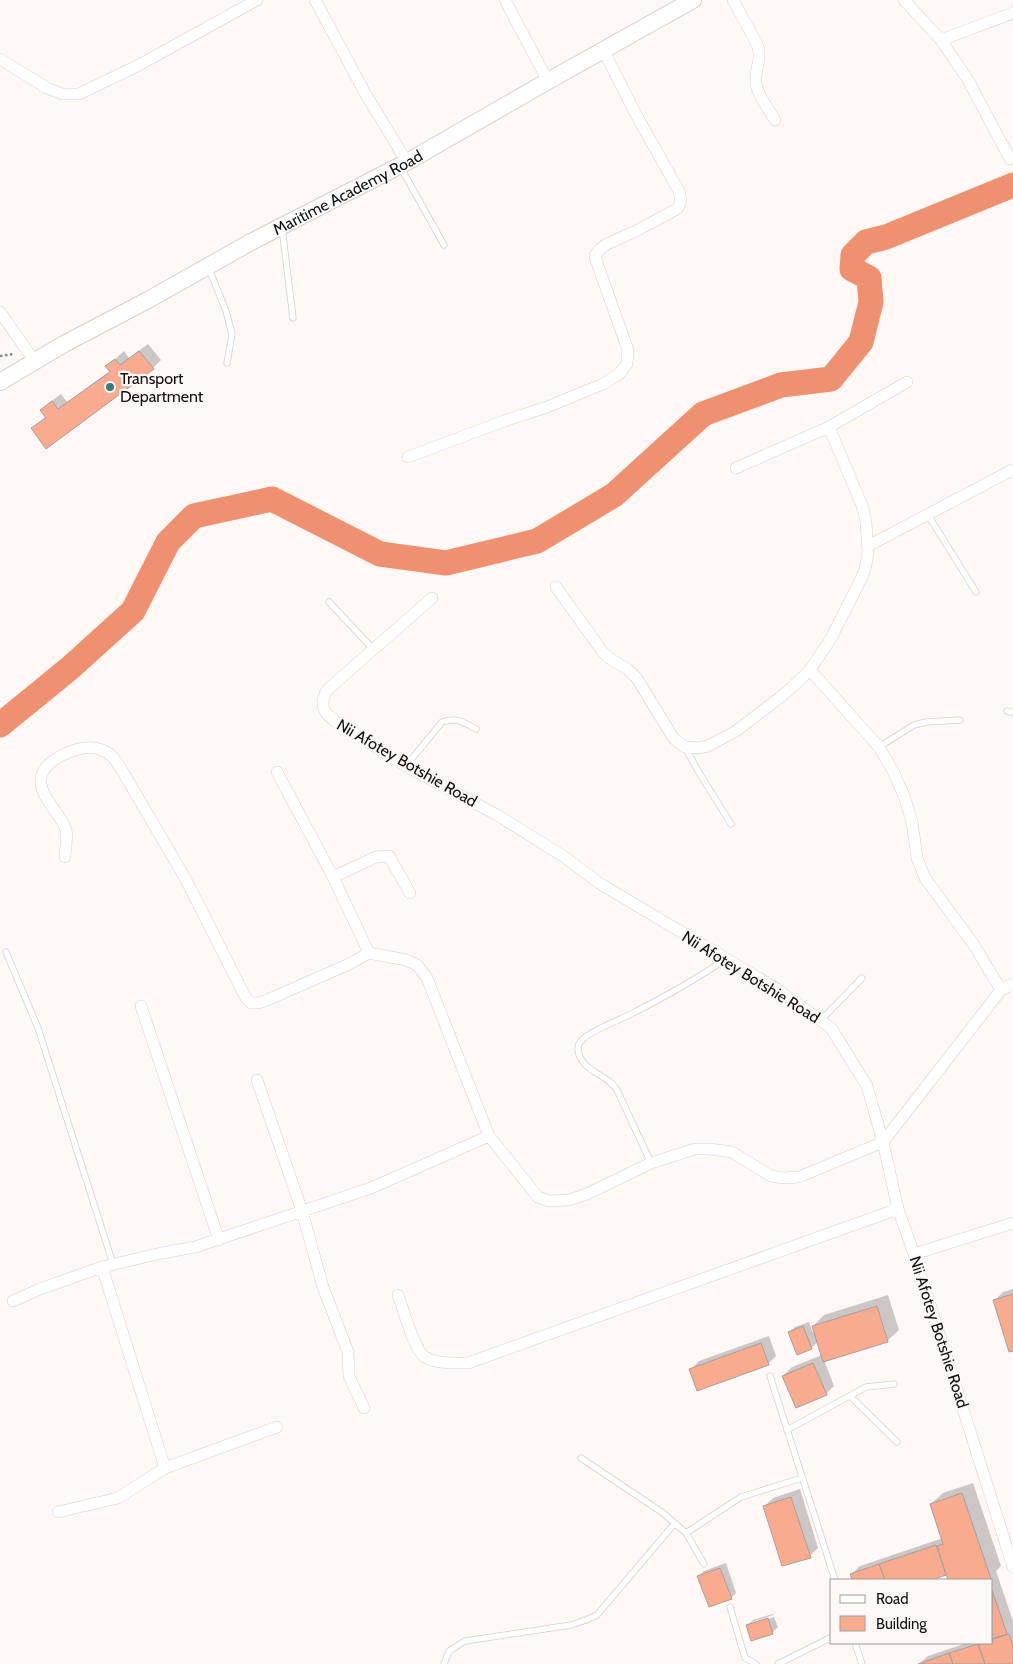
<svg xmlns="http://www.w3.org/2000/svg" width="1013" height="1664" viewBox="0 0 1013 1664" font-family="Cabin,sans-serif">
	<rect width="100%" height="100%" fill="#fff8f5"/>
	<path fill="#0003" fill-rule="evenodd" d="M148,344L161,360L153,368L33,428L46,416L42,410L50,402L61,394L67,402L110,371L107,367L124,351L129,358Z
		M1013,1289V1350L995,1300L1003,1292Z
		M888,1295L899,1330L887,1341L824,1360L834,1386L826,1394L783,1376L792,1367L822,1355L818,1342L811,1348L789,1332L795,1327L809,1322L813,1333L815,1332L813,1326L824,1315Z
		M769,1336L776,1356L768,1364L690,1370L699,1361Z
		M973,1483L1001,1566L996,1571L1013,1621V1664H919L928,1656L967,1643H992V1580H949L947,1573L928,1580H853L851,1574L860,1566L943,1538L931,1504L943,1493ZM938,1547L946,1571H944L936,1548Z
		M800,1489L818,1548L810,1556L765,1506L773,1498Z
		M726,1563L736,1593L731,1598L699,1576L704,1571Z
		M773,1614L778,1627L772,1633L747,1626L753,1620ZM773,1615L774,1617L752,1625V1622Z"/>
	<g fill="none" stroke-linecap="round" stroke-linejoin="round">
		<path stroke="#ef9070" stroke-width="25" d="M0,725L70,668L133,611L168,542L194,516L272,499L380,554L446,563L537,541L614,495L703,414L781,385L831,379L861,342L871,302L869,278L852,269L853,255L866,242L886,237L1013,185"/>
	</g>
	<path fill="#f9ab90" stroke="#a69f9d" d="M139,351L154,369L46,449L31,428L46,418L40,410L52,401L58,409L110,372L105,366L115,359L120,365Z
		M1013,1294V1351L1009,1352L993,1300Z
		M877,1306L888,1342L823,1362L812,1326Z
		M803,1326L812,1349L797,1355L788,1332Z
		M761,1343L769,1365L697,1391L689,1369Z
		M813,1363L827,1395L796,1408L782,1376Z
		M962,1493L991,1579L986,1580H948L937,1546L943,1544L930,1504Z
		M791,1497L811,1558L782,1566L763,1506Z
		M936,1545L946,1575L932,1580H885L879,1564Z
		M879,1564L885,1580H852L850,1574Z
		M720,1568L732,1599L709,1607L697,1576Z
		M992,1590L1007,1634L992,1639Z
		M768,1618L773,1634L751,1641L746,1625Z
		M1009,1634L1013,1646V1664H985L978,1644L992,1643V1639Z
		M978,1644L985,1664H953L949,1653Z
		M949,1653L953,1664H918Z"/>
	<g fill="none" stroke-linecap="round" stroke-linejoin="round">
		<defs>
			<path id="lane" d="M401,168L444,245
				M282,228L293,318
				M209,269L226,311L232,334L227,363
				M928,515L976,592
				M329,602L373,649
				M1007,711L1013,713
				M685,747L698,771L731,824
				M879,747L914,725L926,722L960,720
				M406,766L442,722C457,717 463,722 476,729
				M6,952L38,1028L113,1264
				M820,1021L862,978
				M651,1163L617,1090C608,1074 581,1072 578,1050C578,1046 579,1042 582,1040C591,1030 620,1020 633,1013C665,997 696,979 726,959
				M770,1376L835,1580
				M850,1396L897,1442
				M787,1430L866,1387L894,1384
				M581,1458L663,1513L686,1533L704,1564
				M686,1533L741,1497L802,1478
				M730,1607L745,1658L756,1664
				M855,1643L862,1664
				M444,1664L449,1651L465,1641L571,1625L586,1620L597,1615L675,1523
				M778,1664L832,1637"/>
			<path id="street" d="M315,0L365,93L407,162
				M505,0L548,81
				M733,0L757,44C763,59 754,69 756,84C758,96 769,110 775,120
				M904,0L941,40L968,80L1010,159
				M941,40L1013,13
				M0,59L47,88L62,94H79L139,65L257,0
				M0,312L35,362
				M408,457L504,421L547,407L603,384L619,374L627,364L628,350L596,260L595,255L600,249L607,244L636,231L677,209C682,203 681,198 679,191L639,120L603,50
				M736,468L829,427L907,382
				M868,546L1012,470
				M556,587L602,651L609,658L627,669L636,677L674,739L685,747L698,748L708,746L736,731L787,692L810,670L830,640L859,583L865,570L868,553L866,522L863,508L829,427
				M432,598L327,690C318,708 324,713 339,724L406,766L497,815L563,856L599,883L777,989L831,1028L867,1086L883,1142L898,1209L914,1254L1013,1567
				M810,670L879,747L893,771L904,796L912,821L917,858L925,878L974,945L1001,990
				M277,772L333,877L369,953
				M65,857C65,850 68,835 66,830C61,813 35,794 42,774C49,756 86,742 102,750C113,754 117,763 123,772L185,878L246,998L251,1003H258L265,1001L347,965L369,953L406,960L417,965L427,978L489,1136L538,1197L549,1201L569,1200L587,1194L651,1163L695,1149H709L732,1152L771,1176L783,1178L799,1177L883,1142L1001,990L1013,984
				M333,877L376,857L389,856L410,893
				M141,1006L219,1240
				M257,1080L302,1211L323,1287L348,1352L349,1376L364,1408
				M914,1254L1013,1223
				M102,1267L165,1468
				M398,1295C403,1308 414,1350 425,1357C437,1364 454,1363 468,1363L898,1209
				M13,1301L40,1289L102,1267L157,1254L195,1247L371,1188L489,1136
				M58,1512L118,1498L165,1468L277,1427"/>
			<g id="secondary">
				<path id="s1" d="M0,382L64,344L148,300L251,242L407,162L548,81L693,0"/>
			</g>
		</defs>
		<use href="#lane" stroke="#d6cfcd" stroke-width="7"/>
		<use href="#street" stroke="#d6cfcd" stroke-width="12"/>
		<use href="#secondary" stroke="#d6cfcd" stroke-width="18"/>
		<path stroke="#8b8785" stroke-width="2.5" stroke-dasharray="2.5 2.5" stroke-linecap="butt" d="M0,356L14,354"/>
		<use href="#lane" stroke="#fff" stroke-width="5.5"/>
		<use href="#street" stroke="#fff" stroke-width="11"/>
		<use href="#secondary" stroke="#fff" stroke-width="16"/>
	</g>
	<circle fill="#327b7b" stroke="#fff8f5" stroke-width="2" cx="110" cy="387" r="5"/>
	<g text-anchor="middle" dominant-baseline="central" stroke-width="4.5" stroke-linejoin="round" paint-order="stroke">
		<g font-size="16" fill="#110f0e" stroke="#fff8f5">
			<text stroke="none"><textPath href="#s1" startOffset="396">Maritime Academy Road</textPath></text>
			<text transform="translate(407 763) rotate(30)">Nii Afotey Botshie Road</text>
			<text transform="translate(751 977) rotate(32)">Nii Afotey Botshie Road</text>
			<text transform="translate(939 1332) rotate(72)">Nii Afotey Botshie Road</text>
		</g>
		<g font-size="16" fill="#110f0e" stroke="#fff8f5" text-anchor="start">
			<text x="120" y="378">Transport<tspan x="120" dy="18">Department</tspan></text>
		</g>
	</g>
	<rect x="830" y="1579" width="162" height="65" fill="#fff8f5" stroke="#a09b99"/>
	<rect x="840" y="1595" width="25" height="8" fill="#ffffff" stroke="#a09b99"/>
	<text x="876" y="1604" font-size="15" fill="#110f0e">Road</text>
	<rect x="840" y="1616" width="25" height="15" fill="#f9ab90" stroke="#a09b99"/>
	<text x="876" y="1629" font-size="15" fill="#110f0e">Building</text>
</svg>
